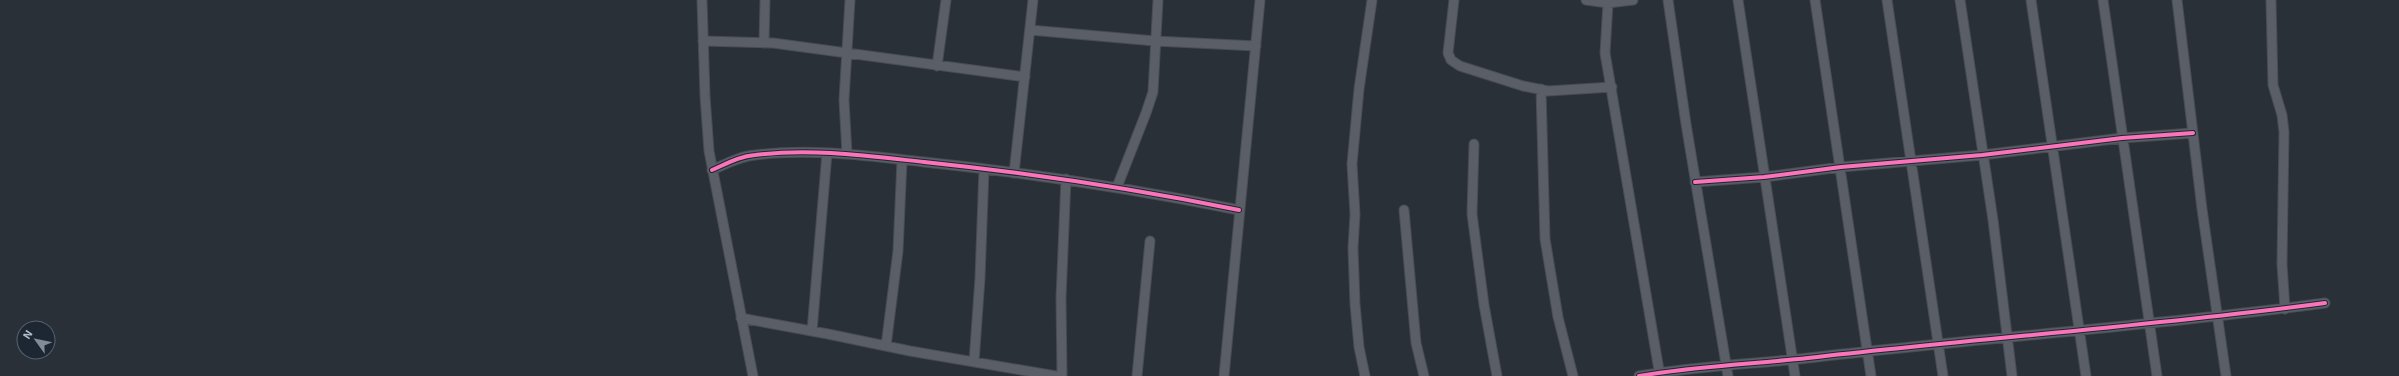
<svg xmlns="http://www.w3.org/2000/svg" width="2399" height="376" viewBox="0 0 2399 376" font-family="'Exo 2',sans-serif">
	<rect width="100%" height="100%" fill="#2a3038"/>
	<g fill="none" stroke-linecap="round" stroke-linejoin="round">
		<defs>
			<path id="street" d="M702,0L705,96L709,151L753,376
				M1454,0L1448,53L1451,60L1460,66L1523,86L1548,91L1612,87
				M1586,0L1608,3L1633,0
				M1668,0L1686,124L1728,376
				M1738,0L1795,376
				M1815,0L1871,376
				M1887,0L1943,376
				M1960,0L1993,220L2012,376
				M2031,0L2086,376
				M2103,0L2157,376
				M2177,0L2202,209L2226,376
				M2271,0L2273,85L2282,115L2284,132L2282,264L2285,309
				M1608,3L1605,53L1660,376
				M1030,30L1155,41L1256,46
				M703,41L773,43L1025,77
				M764,43L765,0
				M937,66L946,0
				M1541,89L1545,239L1558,317L1573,376
				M1474,144L1472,214L1484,305L1497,376
				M847,154L844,100L850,0
				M712,170C726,164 740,156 755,155C811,148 869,156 924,162C1030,173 1135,189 1239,210
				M1014,173L1033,0
				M1695,182L1764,177L1841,167L1982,155L2122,138L2193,133
				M1117,187L1146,113L1153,92L1158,0
				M1404,210L1416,343L1424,376
				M741,318L828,334L910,351L1056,376
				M812,331L827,153
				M886,346L898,251L902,160
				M974,362L980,278L984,169
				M1062,376L1061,298L1066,179
				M1137,376L1150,241
				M1224,376L1260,0
				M1365,376L1359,347L1355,304L1353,248L1355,214L1352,164L1359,89L1372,0
				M1639,376C1695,366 1752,364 1808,358C1980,338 2153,326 2325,303"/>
		</defs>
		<use href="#street" stroke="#484c53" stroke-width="11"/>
		<use href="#street" stroke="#5a5e66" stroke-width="9"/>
		<defs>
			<path id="cycleway" d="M712,170C726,164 740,156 755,155C811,148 869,156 924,162C1030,173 1135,189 1239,210
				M1695,182L1764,177L1841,167L1982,155L2122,138L2193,133
				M1639,376C1695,366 1752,364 1808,358C1980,338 2153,326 2325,303"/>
		</defs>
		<use href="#cycleway" stroke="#1d2633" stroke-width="6"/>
		<use href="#cycleway" stroke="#fb73b8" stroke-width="4"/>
	</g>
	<g transform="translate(36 340) rotate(303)"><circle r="19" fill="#1d2633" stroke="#59626f"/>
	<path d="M0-3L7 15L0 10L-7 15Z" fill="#848b96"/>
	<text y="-6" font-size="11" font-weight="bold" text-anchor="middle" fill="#b4bcc9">N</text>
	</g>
</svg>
